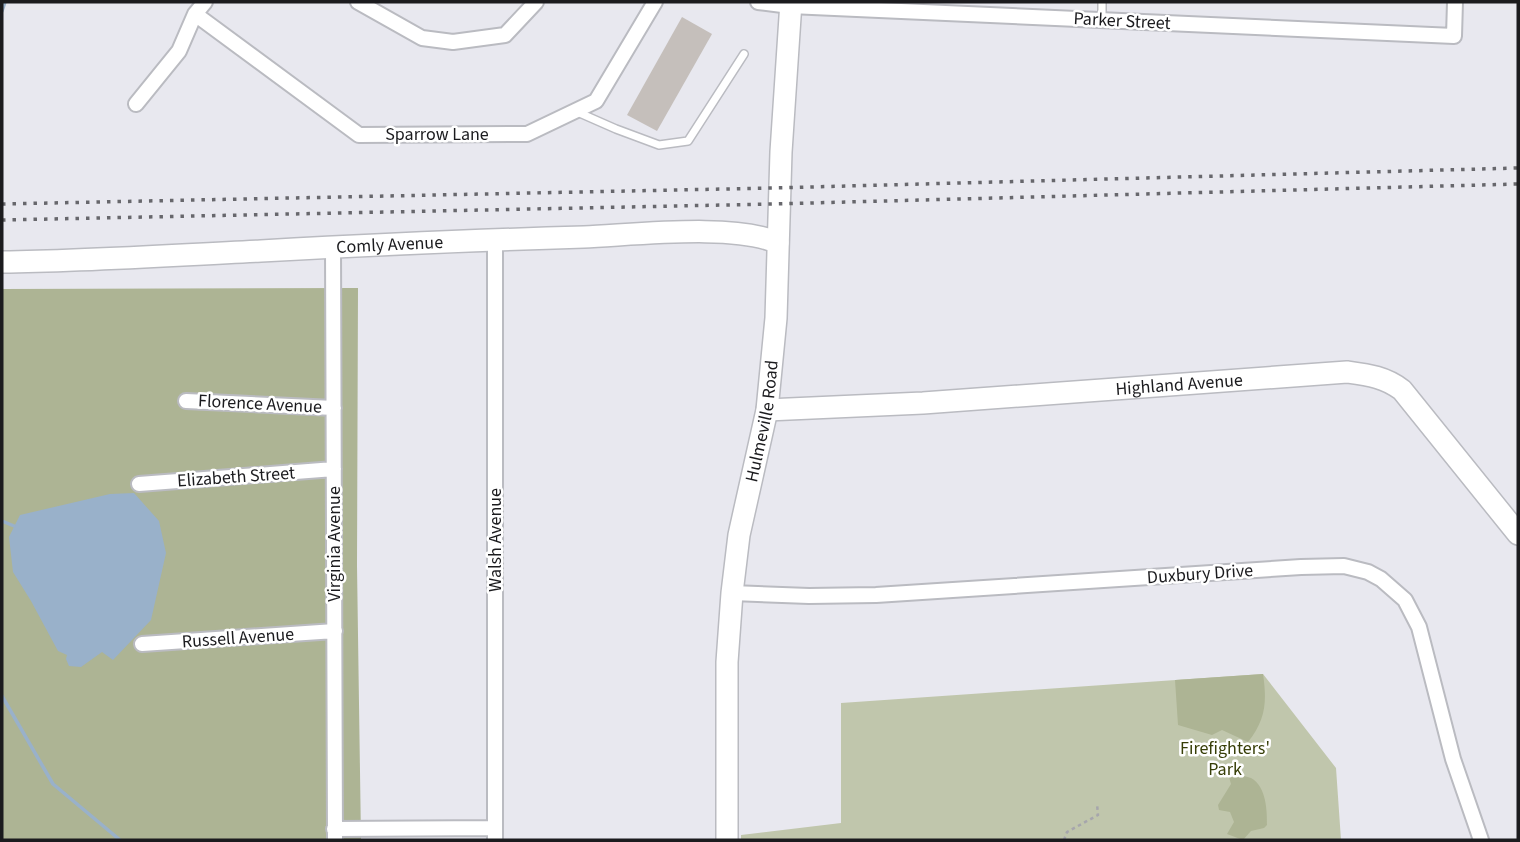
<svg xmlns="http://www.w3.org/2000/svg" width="1520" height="842" viewBox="0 0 1520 842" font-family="'Source Sans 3',sans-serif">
	<rect width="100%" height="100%" fill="#e8e8ef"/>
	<path fill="#c0c6ac" d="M1263,674L1336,768L1341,840H741V835L841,823V703Z"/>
	<path fill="#adb494" d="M358,288L357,566L361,840H2V289Z
		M1263,674C1267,701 1266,720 1248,742L1222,730L1212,735L1178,725L1175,680Z
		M1233,773C1238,775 1246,776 1251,778C1267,787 1267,812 1267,825L1264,828L1251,831L1243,840L1227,834L1234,822L1230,812L1219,810L1218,805L1231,784L1229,777Z"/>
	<path fill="#99b1ca" d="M134,493L159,521L166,553L151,620L113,660L102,652L81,667L69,666L66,659L67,655L58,651L31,601L13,572L9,537L20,515L110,494Z"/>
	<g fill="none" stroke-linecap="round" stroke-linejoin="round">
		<path stroke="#99b1ca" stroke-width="3.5" d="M2,11L5,2
			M2,521L14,526
			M2,696L53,784L120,840"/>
	</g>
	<path fill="#c5bfbb" d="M682,17L712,34L657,131L627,115Z"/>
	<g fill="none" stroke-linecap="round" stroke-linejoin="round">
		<defs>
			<path id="lane" d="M1102,2V20
				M575,111L616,129L659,145L688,141L744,54"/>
			<path id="street" d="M358,2L422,38L453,42L505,35L536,2
				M758,2L790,6L1454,36L1455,2
				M195,14L359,135L527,134L596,101L655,2
				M136,104L179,51L195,14L205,2
				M495,240V840
				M333,247L335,840
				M186,401L334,408
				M139,484L334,469
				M732,593L809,596L876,595L1301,567L1344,566L1368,572L1381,579L1405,600L1419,627L1453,759L1481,840
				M142,644L335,631
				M334,829L495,828"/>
			<g id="secondary">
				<path id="s1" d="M2,262C89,261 175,255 261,251C369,245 476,240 584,237C634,235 736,223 778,243"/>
				<path id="s2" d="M767,410L923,403L1347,372C1369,375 1385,377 1402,390L1518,534"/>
				<path id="s3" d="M727,840V662L732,593L739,535L767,410L776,318L781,152L791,2"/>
			</g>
		</defs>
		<use href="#lane" stroke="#babbc1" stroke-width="10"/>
		<use href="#street" stroke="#babbc1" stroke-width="18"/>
		<use href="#secondary" stroke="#babbc1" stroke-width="24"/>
		<path stroke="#a6a6ac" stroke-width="2.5" stroke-dasharray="3.5 3.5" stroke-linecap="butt" d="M1064,840L1067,832L1098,815L1097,804"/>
		<use href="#lane" stroke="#fff" stroke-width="7"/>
		<use href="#street" stroke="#fff" stroke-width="14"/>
		<use href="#secondary" stroke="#fff" stroke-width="21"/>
		<path stroke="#67676c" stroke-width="3.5" stroke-dasharray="3.5 7" stroke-linecap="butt" d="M2,204L772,188L1518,168
			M2,220L772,204L1518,184"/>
	</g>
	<g text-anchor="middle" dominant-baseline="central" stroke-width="5" stroke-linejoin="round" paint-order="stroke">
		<g font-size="18" fill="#1b1b1e" stroke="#fff">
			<text transform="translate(1122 21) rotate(3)">Parker Street</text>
			<text x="437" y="134">Sparrow Lane</text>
			<text stroke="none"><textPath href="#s1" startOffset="388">Comly Avenue</textPath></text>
			<text stroke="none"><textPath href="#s2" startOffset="413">Highland Avenue</textPath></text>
			<text transform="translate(260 404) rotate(3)">Florence Avenue</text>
			<text stroke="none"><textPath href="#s3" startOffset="422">Hulmeville Road</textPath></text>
			<text transform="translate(236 477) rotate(-4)">Elizabeth Street</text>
			<text transform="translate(495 540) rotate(-90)">Walsh Avenue</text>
			<text transform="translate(334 544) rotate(-90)">Virginia Avenue</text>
			<text transform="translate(1200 574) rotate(-4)">Duxbury Drive</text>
			<text transform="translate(238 638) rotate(-4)">Russell Avenue</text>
		</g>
		<g font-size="18" fill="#373e07" stroke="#fff">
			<text x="1225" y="748">Firefighters'<tspan x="1225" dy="21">Park</tspan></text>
		</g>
	</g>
	<rect width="1520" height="842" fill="none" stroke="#1b1b1e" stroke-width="7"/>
</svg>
